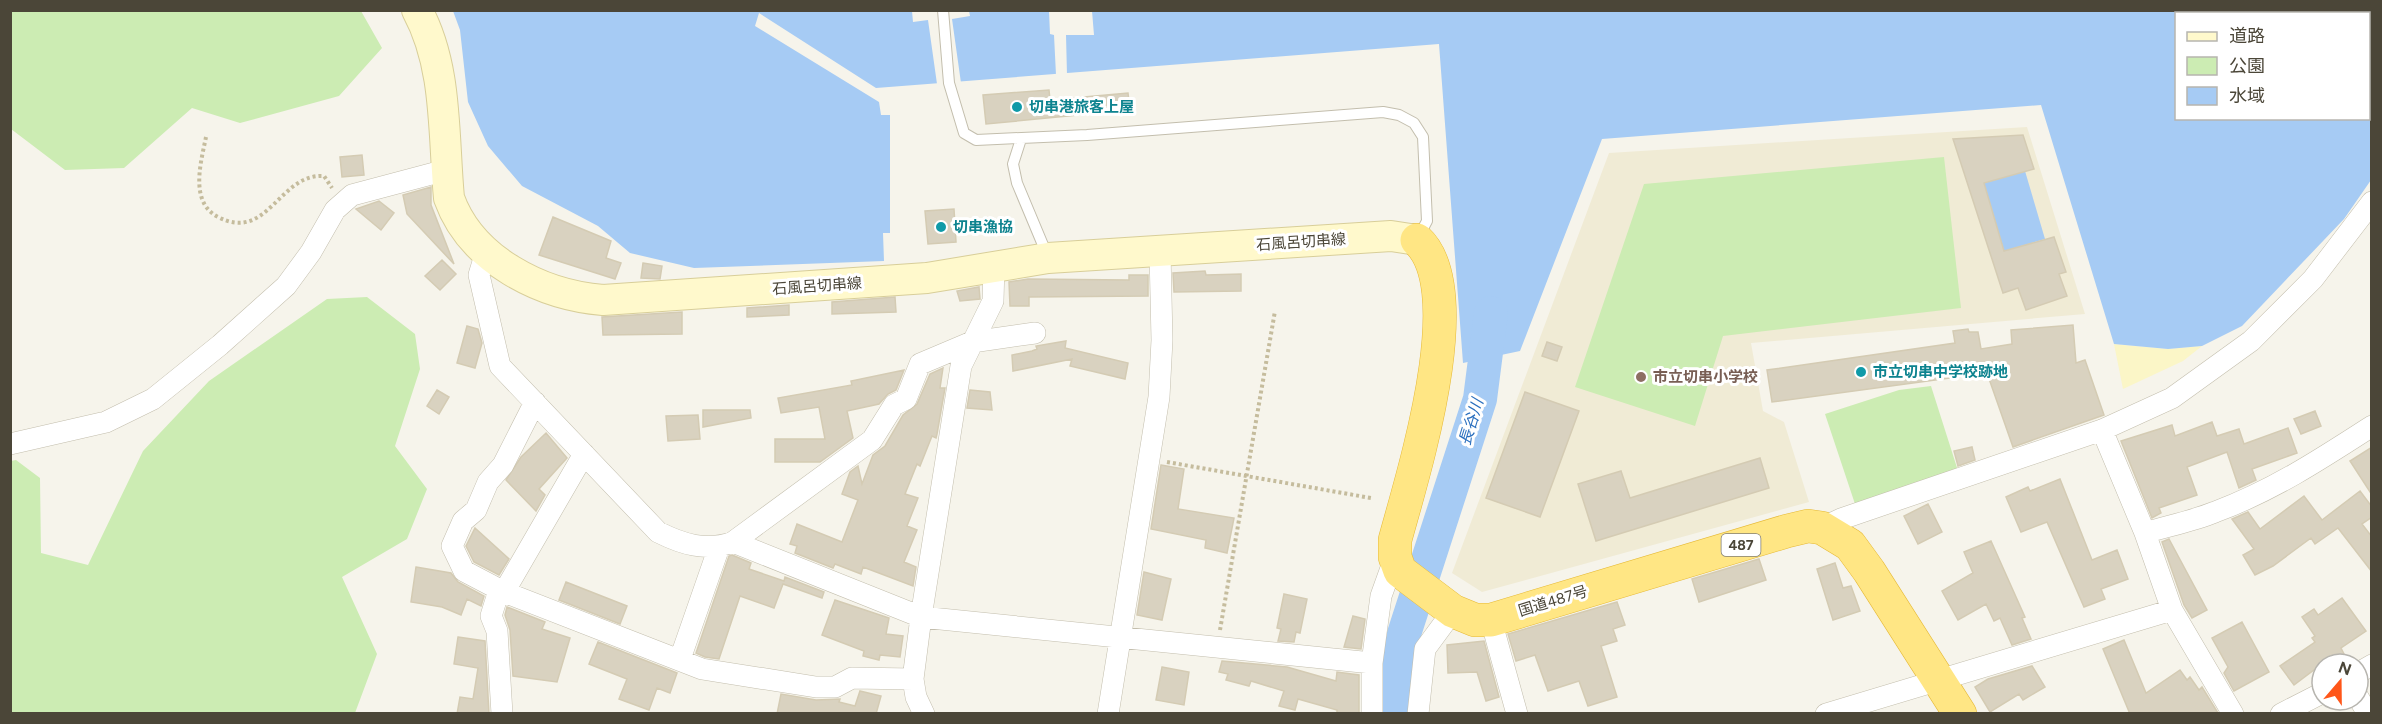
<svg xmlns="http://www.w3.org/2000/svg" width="2382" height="724" viewBox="0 0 2382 724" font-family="Figtree,'Noto Sans JP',sans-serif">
	<rect width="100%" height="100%" fill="#f6f4eb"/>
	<path fill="#f0ebd5" d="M2027,127L2085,314L1751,343L1763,411L1784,422L1809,502L1482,592L1452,573L1609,153Z"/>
	<path fill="#ccecb3" d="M10,11H361L382,48L339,96L240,123L192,108L124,168L65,170L11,129Z
		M1944,157L1961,308L1723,336L1695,426L1575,387L1644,184Z
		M367,297L415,334L420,369L395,446L427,489L407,539L342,577L377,654L355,713H11V461L16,460L40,478L41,553L88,565L143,451L209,381L327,299Z
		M1931,386L1959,474L1856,507L1825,414L1899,390Z"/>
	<path fill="#fbf6c7" d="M2114,344L2168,349L2202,346L2183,361L2123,389Z"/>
	<path fill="#a6cbf4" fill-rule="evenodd" d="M453,11H2371V180L2344,219L2242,326L2202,346L2168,349L2114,344L2041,105L1602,139L1520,351L1463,363L1439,44L876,88L759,13L755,26L879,102L881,115H890V233H883L884,261L694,268L630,253L598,226L522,186L488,146L468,102L460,30ZM2176,14H2368V118H2176Z
		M2025,171L2045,239L2004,251L1984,183Z"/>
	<path fill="#f6f4eb" d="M912,11H969L970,16L952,19L961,83L937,84L928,20L913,22Z
		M1049,11H1092L1094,35H1066L1067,75H1056L1054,35L1050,34Z"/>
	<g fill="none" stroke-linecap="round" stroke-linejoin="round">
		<path stroke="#a6cbf4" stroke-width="34" d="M1392,714L1393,692L1404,634L1480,399L1491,313"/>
	</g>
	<path fill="#d9d2c0" stroke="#d4cbb3" stroke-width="1.5" d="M1049,90L1050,100L1128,93L1130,110L986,124L983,95Z
		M2023,135L2034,169L1984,183L2004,251L2054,237L2066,272L2059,274L2067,296L2026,310L2018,288L2003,293L1953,139Z
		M362,155L364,175L342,177L340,157Z
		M431,187V205L454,264L407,214L403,195Z
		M379,201L394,213L381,230L356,209Z
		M954,209L956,242L928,244L925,211Z
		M553,217L611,241L606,258L621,263L615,279L539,255Z
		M442,260L456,274L440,290L425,276Z
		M643,263L662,266L660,279L641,278Z
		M1205,271L1206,275L1241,274V291L1174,292L1173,273Z
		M1129,275H1148V296L1029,297V306H1010L1009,282L1028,279L1129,280Z
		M979,287L980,299L960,301L957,291Z
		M895,297L896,312L832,314V302Z
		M789,305V315L747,317V308Z
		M682,312V334L603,335L602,317Z
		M2073,325L2076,363L2085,360L2104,415L2013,447L1987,373L1772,402L1767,370L1955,343L1953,331L1968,329L1969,332H1978L1981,349L2012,344L2011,330Z
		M467,326L478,329L482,343L475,368L457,363Z
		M1066,341L1065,348L1128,363L1125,379L1070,366L1072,359L1013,371L1012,355L1032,351L1037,349L1036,346Z
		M1547,342L1562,347L1557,361L1542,356Z
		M943,368L940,388H945L937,434L936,438L932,436L920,466L917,464L905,494L918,498L907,526L917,530L904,562L916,567L913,586L863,567L861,574L835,564L833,568L795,553L797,546L790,544L797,524L842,542L858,500L842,494L850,472L858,466L862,484L873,455L885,446L903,415L917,404L930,374Z
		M904,370L896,390L888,394L879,404L847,411L853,438L820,462H775V439H825L819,407L781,413L778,398L852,385L851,381Z
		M437,390L449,397L439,414L427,406Z
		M970,390L990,392L992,410L967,408Z
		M1525,392L1579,411L1540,517L1486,498Z
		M703,410H750L751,418L703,427Z
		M2315,411L2321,426L2301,434L2294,419Z
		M698,415L700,439L668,441L666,416Z
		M2212,422L2217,436L2239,429L2244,444L2288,428L2297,453L2252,469L2256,480L2239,488L2227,452L2187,467L2197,495L2159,508L2161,513L2152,518L2121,441L2172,425L2175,436Z
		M546,433L567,458L539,489L545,495L536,511L506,480L521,457Z
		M1972,447L1975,460L1958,466L1954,451Z
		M2372,447V495L2350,461Z
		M1760,458L1769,488L1596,541L1578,484L1621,471L1630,498Z
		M1161,465L1184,469L1178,509L1234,518L1227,553L1205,548L1206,540L1151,529Z
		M2060,479L2092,560L2117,550L2128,579L2101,589L2105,599L2084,607L2047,522L2021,532L2006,497L2028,487L2030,491Z
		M2360,491L2372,507V517L2362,524L2372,537V572L2338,528L2315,544L2311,538L2273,566L2255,575L2243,555L2254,549L2232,519L2248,512L2260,529L2304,496L2322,520Z
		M1928,504L1942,532L1918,544L1904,516Z
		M475,528L509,559L499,575L474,562L466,546Z
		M2169,539L2207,610L2192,618L2184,605L2162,542Z
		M1991,541L2025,617L2022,618L2031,639L2012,645L2000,618L1994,621L1986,604L1958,620L1942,591L1973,573L1964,552Z
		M732,555L751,563L749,569L784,581L785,577L824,592L822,598L783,584L774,608L740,596L719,659L705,657L696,653L729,556Z
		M1759,559L1766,580L1699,602L1692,579Z
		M1835,563L1843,588L1851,586L1860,611L1833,620L1817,569Z
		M416,567L451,573L458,582L484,596L481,606L467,599L461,615L442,607L411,602Z
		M1144,572L1171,579L1162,620L1137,615Z
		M566,582L627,606L620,624L559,600Z
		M1284,594L1307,599L1300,633L1296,632L1294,642L1278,641L1281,629L1277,628Z
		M2342,598L2366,631L2341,648L2344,654L2330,664L2328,661L2322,664L2294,685L2280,666L2315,642L2312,638L2315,636L2302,617L2314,609L2318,615Z
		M835,600L889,618L886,634L903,636L900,657L880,655L879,660L863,656L864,651L822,635Z
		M1617,602L1625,625L1613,629L1617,641L1601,646L1617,697L1588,706L1579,681L1548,691L1535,655L1516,661L1508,634Z
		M507,607L545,622L542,629L570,638L557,682L513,676L510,630L505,615Z
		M1353,616L1365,619L1361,649L1344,647Z
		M2242,622L2269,672L2234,691L2224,673L2228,667L2212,638Z
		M458,637L485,641L489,714H457L460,697L473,699L478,668L454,664Z
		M2124,640L2146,693L2180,670L2187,680L2190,677L2199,690L2202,687L2218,713L2130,714L2103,649Z
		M1484,641L1499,697L1486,701L1477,672L1448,673L1447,645Z
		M598,642L677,673L670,693L657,688L649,710L619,699L627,679L589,664Z
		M1222,661L1287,667L1336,681L1337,672L1359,675V714H1337V710L1298,699L1295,710L1279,706L1284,691L1251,681L1249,686L1226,680L1228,674L1219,672Z
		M2032,666L2045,687L2023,700L2019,694L1990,712L1975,687L1988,679Z
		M1162,667L1189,672L1184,705L1156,700Z
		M860,691L881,696L876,714H777L781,694L816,700L840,699L839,702L855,706Z"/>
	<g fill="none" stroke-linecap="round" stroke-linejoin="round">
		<defs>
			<path id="service" d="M943,10L949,83L964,133L976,140L1087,135L1383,112L1399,115L1414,123L1423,137L1427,221L1419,236
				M1021,139L1013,164L1017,183L1048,257"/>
			<path id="minor" d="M486,252L479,275L500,366L658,532C682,544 706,552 733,542L872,440L894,405L906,399L920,364L972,342L1035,333
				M535,402L503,465L488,482L476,510L463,521L452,546L464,571L504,592L702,669L816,687H835L852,678L913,679
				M2102,430L2145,533L2172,610L2233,714
				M10,444L106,422L153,399L220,345L286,286L311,252L335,210L352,195L446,170
				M1822,528L1841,519L2102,430L2172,398L2251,341L2313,279L2372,202
				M2145,533C2168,526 2193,521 2215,512C2272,491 2321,459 2372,426
				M733,542L921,617L1372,663
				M1491,620L1517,714
				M680,659L719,547
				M2358,673L2372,665
				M2358,697L2368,714
				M502,714L497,631L491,616L496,600L504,592L584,454
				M924,714L916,697L913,679L921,617L961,366L993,301L994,265
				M1108,714L1159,397L1162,340L1160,252
				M1372,714V663L1381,596L1395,557
				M1418,714L1425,649L1453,611
				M1826,714L2172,610
				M2281,714L2322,693"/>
			<path id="secondary" d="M417,10C448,67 443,135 449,198C471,260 541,295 603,300L927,278L1048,258L1391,236L1417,240"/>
			<path id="trunk" d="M1417,240C1472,290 1412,477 1395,540V557L1400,571L1453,611L1475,620H1491L1787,531L1808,526L1822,528L1850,545L1869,571L1960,714"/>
		</defs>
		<use href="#service" stroke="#c3bead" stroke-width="12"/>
		<use href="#minor" stroke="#c3bead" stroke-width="22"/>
		<use href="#secondary" stroke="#d8ce99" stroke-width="32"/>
		<use href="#trunk" stroke="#e6b936" stroke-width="34"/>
		<path stroke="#c5bc9d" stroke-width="4" stroke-dasharray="3 3" stroke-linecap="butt" d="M206,137C201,162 189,202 218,217C268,243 279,173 324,176L332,188
			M1167,462L1371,498
			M1220,630L1275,311"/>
		<use href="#service" stroke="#fff" stroke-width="10"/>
		<use href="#minor" stroke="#fff" stroke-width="21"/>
		<use href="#secondary" stroke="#fff9cc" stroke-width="30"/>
		<use href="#trunk" stroke="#ffe684" stroke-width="33"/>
	</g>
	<g fill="#0f9aa8" stroke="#fff" stroke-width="2">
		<circle cx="1017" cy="107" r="6"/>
		<circle cx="941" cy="227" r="6"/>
		<circle cx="1861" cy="372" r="6"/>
	</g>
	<circle fill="#8d6e63" stroke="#fff" stroke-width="2" cx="1641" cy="377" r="6"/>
	<g text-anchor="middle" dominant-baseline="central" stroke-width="6" stroke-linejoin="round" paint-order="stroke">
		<rect fill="#fff" stroke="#817e74" stroke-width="1.5" x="1721.5" y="534" width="39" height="22" rx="4.5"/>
		<g font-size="14" font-weight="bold" fill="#4b4638">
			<text x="1741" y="545">487</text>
		</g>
		<g font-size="15" font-weight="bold" fill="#0d838f" stroke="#fff" text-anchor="start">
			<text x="1029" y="107">切串港旅客上屋</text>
			<text x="953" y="227">切串漁協</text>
			<text x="1873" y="372">市立切串中学校跡地</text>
		</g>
		<g font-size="15" fill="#4b4638" stroke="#fff">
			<text transform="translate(1301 242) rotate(-4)">石風呂切串線</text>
			<text transform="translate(817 286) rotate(-4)">石風呂切串線</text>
			<text transform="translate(1553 601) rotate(-17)">国道487号</text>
		</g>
		<g font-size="15" font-weight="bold" fill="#785e54" stroke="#fff" text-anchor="start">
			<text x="1653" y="377">市立切串小学校</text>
		</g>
		<g font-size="16" font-style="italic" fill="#2a6fbe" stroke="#fff">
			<text transform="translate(1471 422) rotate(-73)">長谷川</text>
		</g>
	</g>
	<rect width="2382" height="724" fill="none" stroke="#4b4638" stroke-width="24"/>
	<rect x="2175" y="12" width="195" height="108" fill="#ffffff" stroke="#b7b5af" stroke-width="1.5"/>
	<rect x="2187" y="32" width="30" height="9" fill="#fff9cc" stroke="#b7b5af" stroke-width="1.5"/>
	<text x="2229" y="42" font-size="18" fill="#4b4638">道路</text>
	<rect x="2187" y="57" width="30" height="18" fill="#ccecb3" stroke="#b7b5af" stroke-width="1.5"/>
	<text x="2229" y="72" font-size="18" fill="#4b4638">公園</text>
	<rect x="2187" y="87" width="30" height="18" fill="#a6cbf4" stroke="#b7b5af" stroke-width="1.5"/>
	<text x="2229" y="102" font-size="18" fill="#4b4638">水域</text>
	<g transform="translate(2340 682) rotate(20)"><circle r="28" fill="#ffffff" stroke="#b7b5af" stroke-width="1.5"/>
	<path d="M0-4.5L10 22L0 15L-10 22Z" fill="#ff5619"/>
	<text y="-9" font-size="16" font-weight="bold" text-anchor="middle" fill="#4b4638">N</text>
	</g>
</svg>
